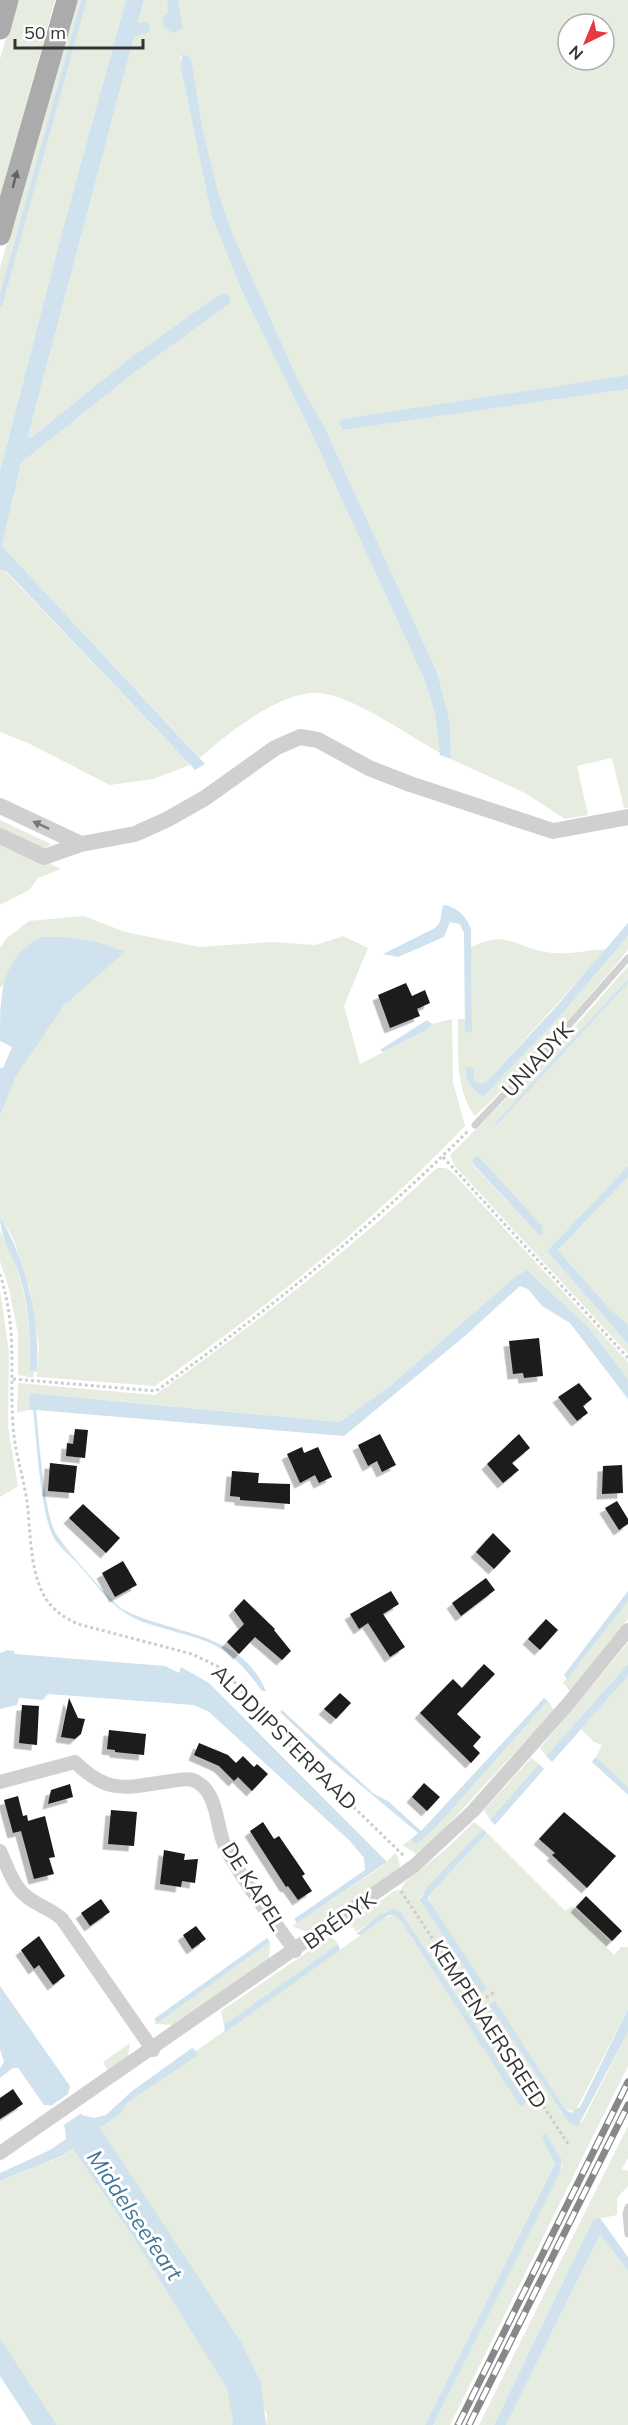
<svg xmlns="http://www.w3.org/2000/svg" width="628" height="2425" viewBox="0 0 628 2425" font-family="Mulish,sans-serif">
	<defs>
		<filter id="shadow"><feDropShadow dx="-5.5" dy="5.5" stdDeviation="0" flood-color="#0004"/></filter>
	</defs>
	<rect width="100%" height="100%" fill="#fff"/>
	<path fill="#e6ecdf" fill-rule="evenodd" d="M17,0H55L0,198V59Z
		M74,0H126L62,232L0,471V268Z
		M144,0H167L168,13L183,28L178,0H628V375L341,419L339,424L343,430L628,389V808H624L612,758L577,766L588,815L565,819L525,793L451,759L450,722L437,672L325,428L300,384L233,235L219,195L203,131L191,58L181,56L180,64L212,218L242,291L309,428L425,681L435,715L440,753C410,736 353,696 320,693C282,690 227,733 200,758L2,546L21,463L135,372L225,294L214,298L130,358L32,437L28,436L134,37L150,32L138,24ZM568,24H604V60H568Z
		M0,570L5,571L190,765L153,779L110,785L26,742L0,732Z
		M0,820L51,844L42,850L0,830Z
		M0,840L61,869L38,878L29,890L0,905Z
		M84,916L125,932L199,947L272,942L316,945L343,936L368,948L344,1006L360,1064L427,1030L432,1024L452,1019L453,1082L465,1126C372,1223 266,1308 155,1386L37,1377L39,1347L30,1289L13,1238L0,1216V1116L16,1076L40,1038L64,1005L120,951L98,942L67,937L0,988V948L7,938L29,921Z
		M628,936V950C580,1008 530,1065 475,1116C455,1090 458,1051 458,1019H465V1033L472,1032L471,947C507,930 514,946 546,952C564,956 588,950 607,949L486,1082L478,1083L473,1075L466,1072L472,1088L484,1096L561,1015Z
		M628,966V979L495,1123L497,1125L628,983V1166L547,1251L628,1344V1354L454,1165L450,1155L550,1055ZM473,1158L539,1235L472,1164Z
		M437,1168H446L455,1175L628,1362V1379L588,1327L527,1270L516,1276L390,1386L340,1422L31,1393L29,1410L17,1413L18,1383L155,1395C254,1325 349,1251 437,1168Z
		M628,1177V1325L608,1307L558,1250Z
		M0,1231C24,1273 32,1323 30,1370L34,1371L33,1378L18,1375V1334L9,1289L0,1261Z
		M0,1290L9,1352L8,1427L18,1486L0,1497Z
		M628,1601V1619L570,1691L563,1683Z
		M628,1643V1664L546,1756L540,1748Z
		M628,1676V1787L596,1757L602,1745L594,1742L581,1729Z
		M548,1701L554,1710L433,1841L416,1854L403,1845L411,1839L416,1845L437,1826Z
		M531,1758L539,1764L490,1820L484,1810Z
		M474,1822L483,1829L420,1897L429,1903L430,1894L487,1833L565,1911L572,1906L610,1941L606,1947L614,1955L621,1947H628V2009L575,2112L565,2109L495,2002L489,2005L570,2124L582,2122L628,2032V2066L450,2425H433L562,2166V2160L542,2139L555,2162L425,2425H266L267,2414L100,2128L119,2115L128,2102L197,2055L196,2051L385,1918L394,1915L401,1921L521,2106L400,1911H386L356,1932L350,1923L394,1891L401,1890L405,1882L445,1850Z
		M395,1853L398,1857L400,1867L388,1876L307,1932L292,1926L384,1865Z
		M331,1936L338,1944L224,2025L221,2011Z
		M270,1942L269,1959L173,2025L154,2024Z
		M130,2043L128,2056L108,2071L103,2062Z
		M628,2126V2158L622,2169L628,2171V2186L617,2198V2215L593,2220L494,2425H479Z
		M73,2149L133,2237L227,2389L234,2419L232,2425H57L0,2338V2181C23,2169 54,2164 73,2149Z
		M600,2233L628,2271V2425H506Z"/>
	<path fill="#cfe2ee" d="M126,0H144L138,23L148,22L150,32L134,37L28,436L32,437L130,358L214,298L225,293L230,297V303L135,372L21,463L2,546L205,764L195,770L6,571L0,570V471L62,232Z
		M167,0H178L183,28L173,33L164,27L162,18L168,13Z
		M183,54L191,58L203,131L219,195L233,235L300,384L325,428L437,672L450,722L451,759L440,755L435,715L425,681L309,428L242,291L212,218L180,64Z
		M628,375V389L343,430L339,424L341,419Z
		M443,905C456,906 468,917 471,930L472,1032L465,1033L464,933L460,924L450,922L444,937L398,957L383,954L435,928L440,922Z
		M628,923V936L561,1015L484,1096C472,1091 464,1080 466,1067H473L474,1078L478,1083L486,1082L554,1009Z
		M41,937H67L98,942L125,952L64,1005L16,1076L0,1116V1068H3L12,1047L0,1041C0,995 0,959 41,937Z
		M628,979V983L497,1125L495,1123Z
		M427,1020L432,1024L427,1030L383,1052L380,1050Z
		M478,1156L542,1226L543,1234L539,1235L472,1163L473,1158Z
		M628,1166V1177L558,1250L608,1307L628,1325V1344L547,1251Z
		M0,1216C27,1264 40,1317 37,1372L30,1370C31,1340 29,1307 20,1277C13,1256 0,1238 0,1216Z
		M527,1270L588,1327L628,1379V1399L570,1323L542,1306L528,1289L520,1286L466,1335L344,1436L36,1410C39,1438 44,1510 55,1532C61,1544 114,1605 124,1610C173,1635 241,1631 266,1691H262C225,1638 206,1642 149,1624C112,1612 102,1590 77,1563C69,1554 58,1547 53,1536C40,1510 37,1441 33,1410H29L30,1393L340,1422L390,1386L516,1276Z
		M628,1591V1601L567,1679L564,1675Z
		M8,1650L14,1651L15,1654L165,1666L179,1673L181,1667L209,1683L387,1862L297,1923L294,1919L365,1870L364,1858L350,1841L209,1712L194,1705L48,1694L43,1700L19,1698L17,1705L0,1709V1653Z
		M628,1664V1676L552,1762L546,1756Z
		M544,1698L548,1701L437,1826L416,1845L411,1839L418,1833L328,1758L280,1712L282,1710L374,1794L388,1801L421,1831Z
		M596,1757L628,1787V1795L592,1762Z
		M539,1764L544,1769L495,1825L490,1820Z
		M483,1829L487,1833L430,1894L428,1899L487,1989L481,1993L420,1900L428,1886Z
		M393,1909L400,1911L526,2102L521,2107L401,1921L394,1915H389L361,1935L356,1934L379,1915Z
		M267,1938L270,1942L157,2023L154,2019Z
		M338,1944L340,1950L225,2032L224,2025Z
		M0,1986L70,2086L68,2094L82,2115L94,2118L106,2115L132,2091L192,2048L196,2051L198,2055L128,2102L119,2115L100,2128L241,2342L261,2383L266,2425H232L233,2419L227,2389L133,2237L73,2149C51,2164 24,2169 0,2181V2173L50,2150L66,2139L65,2128L50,2105H44L18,2068H13L0,2078V2068L4,2062L0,2049Z
		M495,2001L565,2109L571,2113L580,2107L628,2009V2032L578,2126L570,2124L489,2005Z
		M545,2133L562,2160L560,2172L433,2425H425L555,2163L542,2139Z
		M600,2218L628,2257V2271L600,2234L506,2425H494L593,2220Z
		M0,2338L57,2425H32L0,2376Z"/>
	<path fill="#fff" d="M71,2092L83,2112L61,2127L48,2108Z"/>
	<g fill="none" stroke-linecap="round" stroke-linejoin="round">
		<path stroke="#cfe2ee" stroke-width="5" d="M0,304L84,0"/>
	</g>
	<path fill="#1a1a1a" filter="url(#shadow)" d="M406,983L412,996L425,990L430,1003L417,1009L420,1016L390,1028L378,995Z
		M539,1338L543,1376L524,1378L523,1373L513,1374L509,1341Z
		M579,1383L592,1399L583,1406L588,1413L577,1421L558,1397Z
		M75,1429L88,1430L85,1458L66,1456L67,1443L73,1444Z
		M380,1434L396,1465L382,1472L377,1461L368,1466L358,1445Z
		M519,1434L530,1448L512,1463L519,1470L503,1483L487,1464Z
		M302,1447L304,1453L318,1447L332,1477L319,1483L315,1475L300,1483L287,1454Z
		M50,1463L77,1466L74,1493L48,1491Z
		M622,1465L623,1493L602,1494L603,1466Z
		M232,1471L259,1473L258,1483L290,1484V1504L240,1500V1497L230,1496Z
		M617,1501L628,1519V1524L619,1530L605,1508Z
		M83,1504L120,1538L106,1553L69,1518Z
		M493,1533L511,1551L494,1569L476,1552Z
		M123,1561L137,1585L115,1597L102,1573Z
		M486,1578L495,1590L461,1616L452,1603Z
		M391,1591L399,1604L383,1614L405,1647L390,1657L368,1623L359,1629L350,1614Z
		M244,1599L275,1629L274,1630L291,1651L282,1660L255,1637L239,1654L227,1642L244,1624L234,1610Z
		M546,1619L558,1630L540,1650L528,1639Z
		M484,1664L495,1674L457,1714L481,1737L473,1746L480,1753L471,1763L420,1713L453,1679L462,1688Z
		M340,1693L351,1703L336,1719L324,1709Z
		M69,1698L78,1718L85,1719L81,1734L75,1739L61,1737Z
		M22,1705L39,1706L37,1745L19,1743Z
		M109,1730L146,1734L144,1755L115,1752V1750L107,1749Z
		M199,1743L228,1755L236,1763L243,1756L254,1767L257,1764L268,1774L252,1791L238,1777L234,1781L219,1766L194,1755Z
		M424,1783L440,1797L427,1811L412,1797Z
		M70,1784L73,1797L48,1804L51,1790Z
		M18,1796L23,1816L27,1815L28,1821L45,1816L55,1857L49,1858L54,1874L34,1879L21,1831L13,1833L4,1800Z
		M111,1810L137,1812L134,1846L108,1844Z
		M564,1812L616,1856L587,1888L552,1855L555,1853L539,1839Z
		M263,1822L274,1839L279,1836L305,1874L302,1876L312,1891L298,1900L288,1886L286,1887L250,1831Z
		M164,1850L185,1854L184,1860L198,1859L195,1883L182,1881L181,1887L160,1884Z
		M586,1896L622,1931L612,1941L576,1907Z
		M101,1899L110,1912L90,1926L81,1913Z
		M196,1926L206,1939L192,1949L183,1935Z
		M39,1936L65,1976L53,1985L39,1965L34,1969L21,1950Z
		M13,2089L23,2104L0,2119V2098Z"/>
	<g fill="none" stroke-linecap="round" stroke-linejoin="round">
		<path stroke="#cdcdcd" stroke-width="3" stroke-dasharray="3 3" stroke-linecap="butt" d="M443,1157L628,1358
			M0,1274C18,1331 9,1369 13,1424C14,1450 23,1475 27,1501C31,1532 29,1571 46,1599C54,1611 65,1618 78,1624L192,1654L219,1667L230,1676L262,1718L404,1856
			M13,1379L156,1391C266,1312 372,1227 468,1131
			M401,1891L569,2145
			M476,2004L496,1991"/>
		<path stroke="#d0d0d0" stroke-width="7" d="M475,1125L545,1052L628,958
			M628,2207L626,2214L628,2234"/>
		<path stroke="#d0d0d0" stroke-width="14" d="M0,1782L75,1762C109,1796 127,1787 171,1781C181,1780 189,1777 197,1782C218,1794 216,1825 224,1844C240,1878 273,1919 295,1951
			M0,1851C7,1866 13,1886 26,1896C37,1906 51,1908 62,1919L153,2050
			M0,2153L414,1866L473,1811L568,1704L628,1630"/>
		<path stroke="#d0d0d0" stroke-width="16" d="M0,806L81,844
			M0,836L44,857L81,844L135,834L168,819L205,798L275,748L300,737L318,740L369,768L410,784L553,831L628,817"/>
		<path stroke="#ababab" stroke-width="21" d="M0,29L8,0
			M0,235L67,0"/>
		<defs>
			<path id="rail" d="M458,2425L628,2082
				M469,2425L628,2105"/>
		</defs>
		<use href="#rail" stroke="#888" stroke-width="7"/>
		<use href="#rail" stroke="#fff" stroke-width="4.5" stroke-dasharray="14" stroke-linecap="butt"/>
	</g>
	<defs><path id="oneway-solid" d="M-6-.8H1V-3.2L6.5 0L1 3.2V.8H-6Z" transform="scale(1.5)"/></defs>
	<use fill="#636363" href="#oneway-solid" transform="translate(15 179) rotate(-75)"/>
	<use fill="#7a7a7a" href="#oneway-solid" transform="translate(41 825) rotate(-155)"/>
	<g text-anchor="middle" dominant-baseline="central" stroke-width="6" stroke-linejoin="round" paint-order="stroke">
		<g font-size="21" fill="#333" stroke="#fff">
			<text transform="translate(537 1059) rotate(-47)">UNIADYK</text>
			<text transform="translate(285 1737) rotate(45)">ALDDJIPSTERPAAD</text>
			<text transform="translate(254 1886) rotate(58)">DE KAPEL</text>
			<text transform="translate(339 1920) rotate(-35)">BRÉDYK</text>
			<text transform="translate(489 2024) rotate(57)">KEMPENAERSREED</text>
		</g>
		<g font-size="22" font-style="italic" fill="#3f7597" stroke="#fff">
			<text transform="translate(135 2215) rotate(56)">Middelseefeart</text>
		</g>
	</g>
	<g transform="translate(586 42) rotate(223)"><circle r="28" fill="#ffffff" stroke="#adadad" stroke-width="1.5"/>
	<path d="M0-4.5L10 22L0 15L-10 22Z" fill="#e63946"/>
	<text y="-9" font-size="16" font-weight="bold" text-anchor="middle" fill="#333333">N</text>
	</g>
	<path d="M15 39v9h128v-9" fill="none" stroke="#333333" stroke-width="3"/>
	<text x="24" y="39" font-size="18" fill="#333333" stroke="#ffffff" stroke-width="4.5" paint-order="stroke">50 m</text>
</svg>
